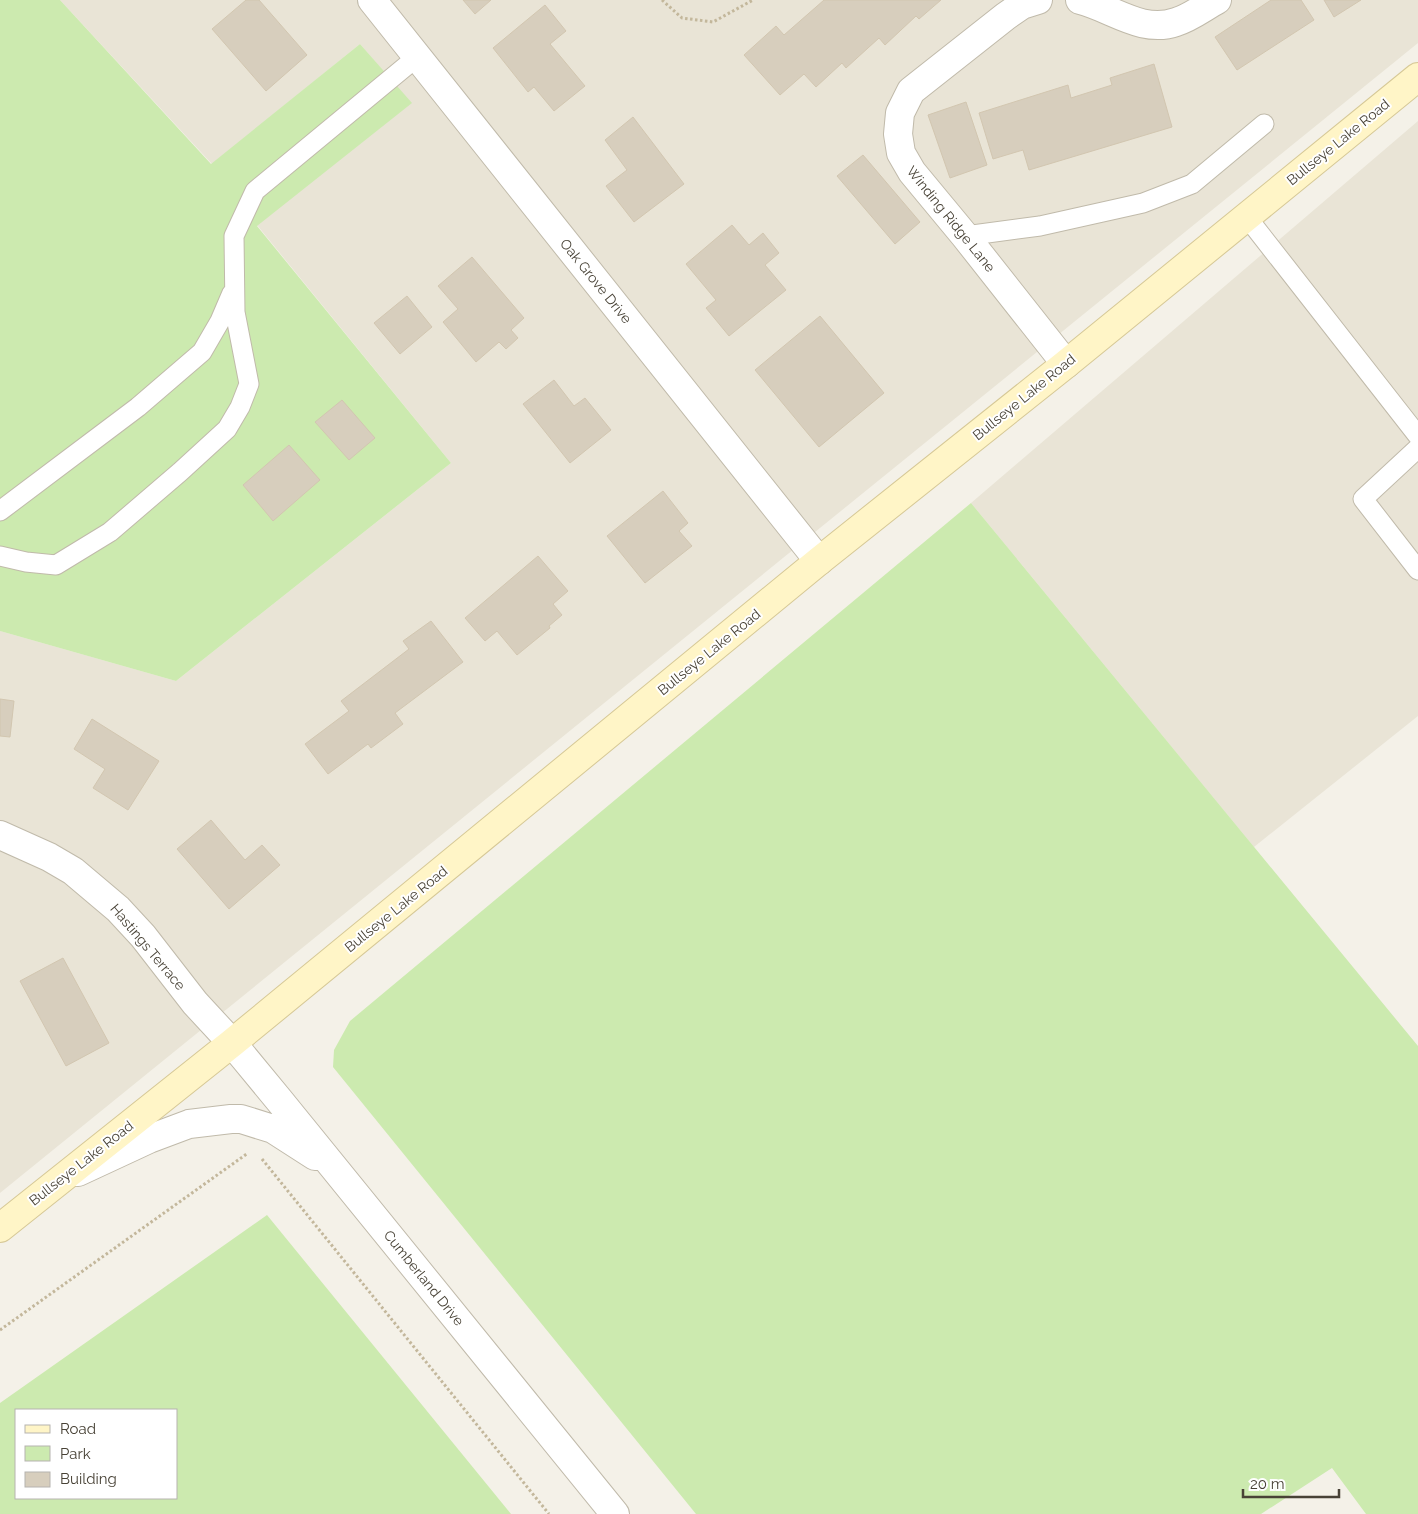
<svg xmlns="http://www.w3.org/2000/svg" width="1418" height="1514" viewBox="0 0 1418 1514" font-family="Raleway,sans-serif">
	<rect width="100%" height="100%" fill="#f4f1e8"/>
	<path fill="#e9e4d6" d="M60,0H1418V43L0,1193V631L176,681L451,463L257,225L411,103L360,44L212,164Z
		M1418,121V716L1254,847L971,503Z"/>
	<path fill="#cceaaf" fill-rule="evenodd" d="M0,0H60L211,164L360,44L412,103L257,226L451,463L176,681L0,631Z
		M971,503L1418,1046V1514H1366L1332,1468L1261,1514H696L333,1067L334,1050L350,1021Z
		M267,1215L511,1514H0V1403ZM16,1410H176V1498H16Z"/>
	<path fill="#d7cebd" stroke="#d2c6b0" d="M246,0H259L307,55L266,91L212,29Z
		M463,0H491L475,14Z
		M824,0H941L919,19L916,16L885,45L879,38L846,68L842,63L816,87L804,74L780,95L744,55L776,26L784,35Z
		M1271,0H1301L1314,20L1237,70L1215,37Z
		M1324,0H1361L1334,17Z
		M545,5L566,31L550,44L585,86L554,111L534,87L528,92L493,48Z
		M1154,64L1172,127L1029,170L1023,150L993,159L979,113L1068,85L1071,98L1112,85L1110,78Z
		M966,102L987,165L950,178L928,115Z
		M633,117L684,184L634,222L606,186L627,170L605,140Z
		M863,155L920,222L895,244L837,176Z
		M732,225L749,245L763,233L779,253L765,265L786,290L729,336L706,308L716,300L686,264Z
		M472,257L524,318L511,330L518,338L506,349L499,342L476,362L443,322L458,309L438,286Z
		M407,296L432,327L400,354L374,323Z
		M820,316L884,393L819,447L755,370Z
		M554,380L574,406L585,398L611,430L570,463L523,404Z
		M342,400L375,438L349,460L315,422Z
		M289,445L320,480L273,521L243,485Z
		M663,491L688,523L679,531L692,546L645,583L607,536Z
		M538,556L568,591L553,604L562,615L549,626L550,628L517,655L497,631L485,641L465,618Z
		M431,621L463,662L395,713L403,724L371,748L368,744L328,774L305,744L349,711L341,701L409,649L403,641Z
		M0,699L14,701L10,737L0,736Z
		M92,719L159,761L128,810L93,788L105,769L74,749Z
		M211,820L245,860L262,845L280,865L229,909L177,849Z
		M63,958L109,1043L66,1066L20,981Z"/>
	<g fill="none" stroke-linecap="round" stroke-linejoin="round">
		<defs>
			<path id="lane" d="M1246,216L1418,436
				M965,236L1040,226L1143,203L1192,184L1264,124
				M1418,448L1363,499L1418,570
				M0,511L138,407L202,352L220,321L232,293
				M0,556L26,562L56,565L110,532L180,472L227,429L240,407L249,384L235,312L234,236L255,191L417,57"/>
			<path id="street" d="M372,0L819,561
				M1038,0L1022,5L1006,16L911,91L900,113L898,134L901,153L912,172L965,236L1066,364
				M1080,0C1112,8 1142,34 1176,22C1190,18 1204,7 1217,0
				M0,835L49,857L73,871L118,909L143,936L195,1003L232,1043L279,1100L615,1514
				M78,1172L149,1139L189,1124L231,1119H241L273,1129L315,1156"/>
			<path id="secondary" d="M0,1228L232,1043L819,561L1066,364L1418,77"/>
		</defs>
		<use href="#lane" stroke="#c0baaa" stroke-width="21"/>
		<use href="#street" stroke="#c0baaa" stroke-width="30"/>
		<use href="#secondary" stroke="#d6c896" stroke-width="30"/>
		<path stroke="#c3b79b" stroke-width="3" stroke-dasharray="2.5 2.5" stroke-linecap="butt" d="M662,0L682,18L713,22L753,0
			M262,1159L549,1514
			M0,1330L248,1153"/>
		<use href="#lane" stroke="#fff" stroke-width="19"/>
		<use href="#street" stroke="#fff" stroke-width="28"/>
		<use href="#secondary" stroke="#fff5c7" stroke-width="28"/>
	</g>
	<g text-anchor="middle" dominant-baseline="central" stroke-width="4" stroke-linejoin="round" paint-order="stroke">
		<g font-size="14" fill="#484236" stroke="#fff">
			<text transform="translate(1338 142) rotate(-39)">Bullseye Lake Road</text>
			<text transform="translate(951 219) rotate(51)">Winding Ridge Lane</text>
			<text transform="translate(596 281) rotate(51)">Oak Grove Drive</text>
			<text transform="translate(1024 397) rotate(-39)">Bullseye Lake Road</text>
			<text transform="translate(709 652) rotate(-39)">Bullseye Lake Road</text>
			<text transform="translate(396 909) rotate(-39)">Bullseye Lake Road</text>
			<text transform="translate(148 947) rotate(50)">Hastings Terrace</text>
			<text transform="translate(81 1163) rotate(-38)">Bullseye Lake Road</text>
			<text transform="translate(424 1278) rotate(51)">Cumberland Drive</text>
		</g>
	</g>
	<rect x="15" y="1409" width="162" height="90" fill="#ffffff" stroke="#b6b3af"/>
	<rect x="25" y="1425" width="25" height="8" fill="#fff5c7" stroke="#b6b3af"/>
	<text x="60" y="1434" font-size="15" fill="#484236">Road</text>
	<rect x="25" y="1446" width="25" height="15" fill="#cceaaf" stroke="#b6b3af"/>
	<text x="60" y="1459" font-size="15" fill="#484236">Park</text>
	<rect x="25" y="1472" width="25" height="15" fill="#d7cebd" stroke="#b6b3af"/>
	<text x="60" y="1484" font-size="15" fill="#484236">Building</text>
	<path d="M1243 1489v8h96v-8" fill="none" stroke="#484236" stroke-width="2.5"/>
	<text x="1250" y="1489" font-size="15" fill="#484236" stroke="#ffffff" stroke-width="4" paint-order="stroke">20 m</text>
</svg>
